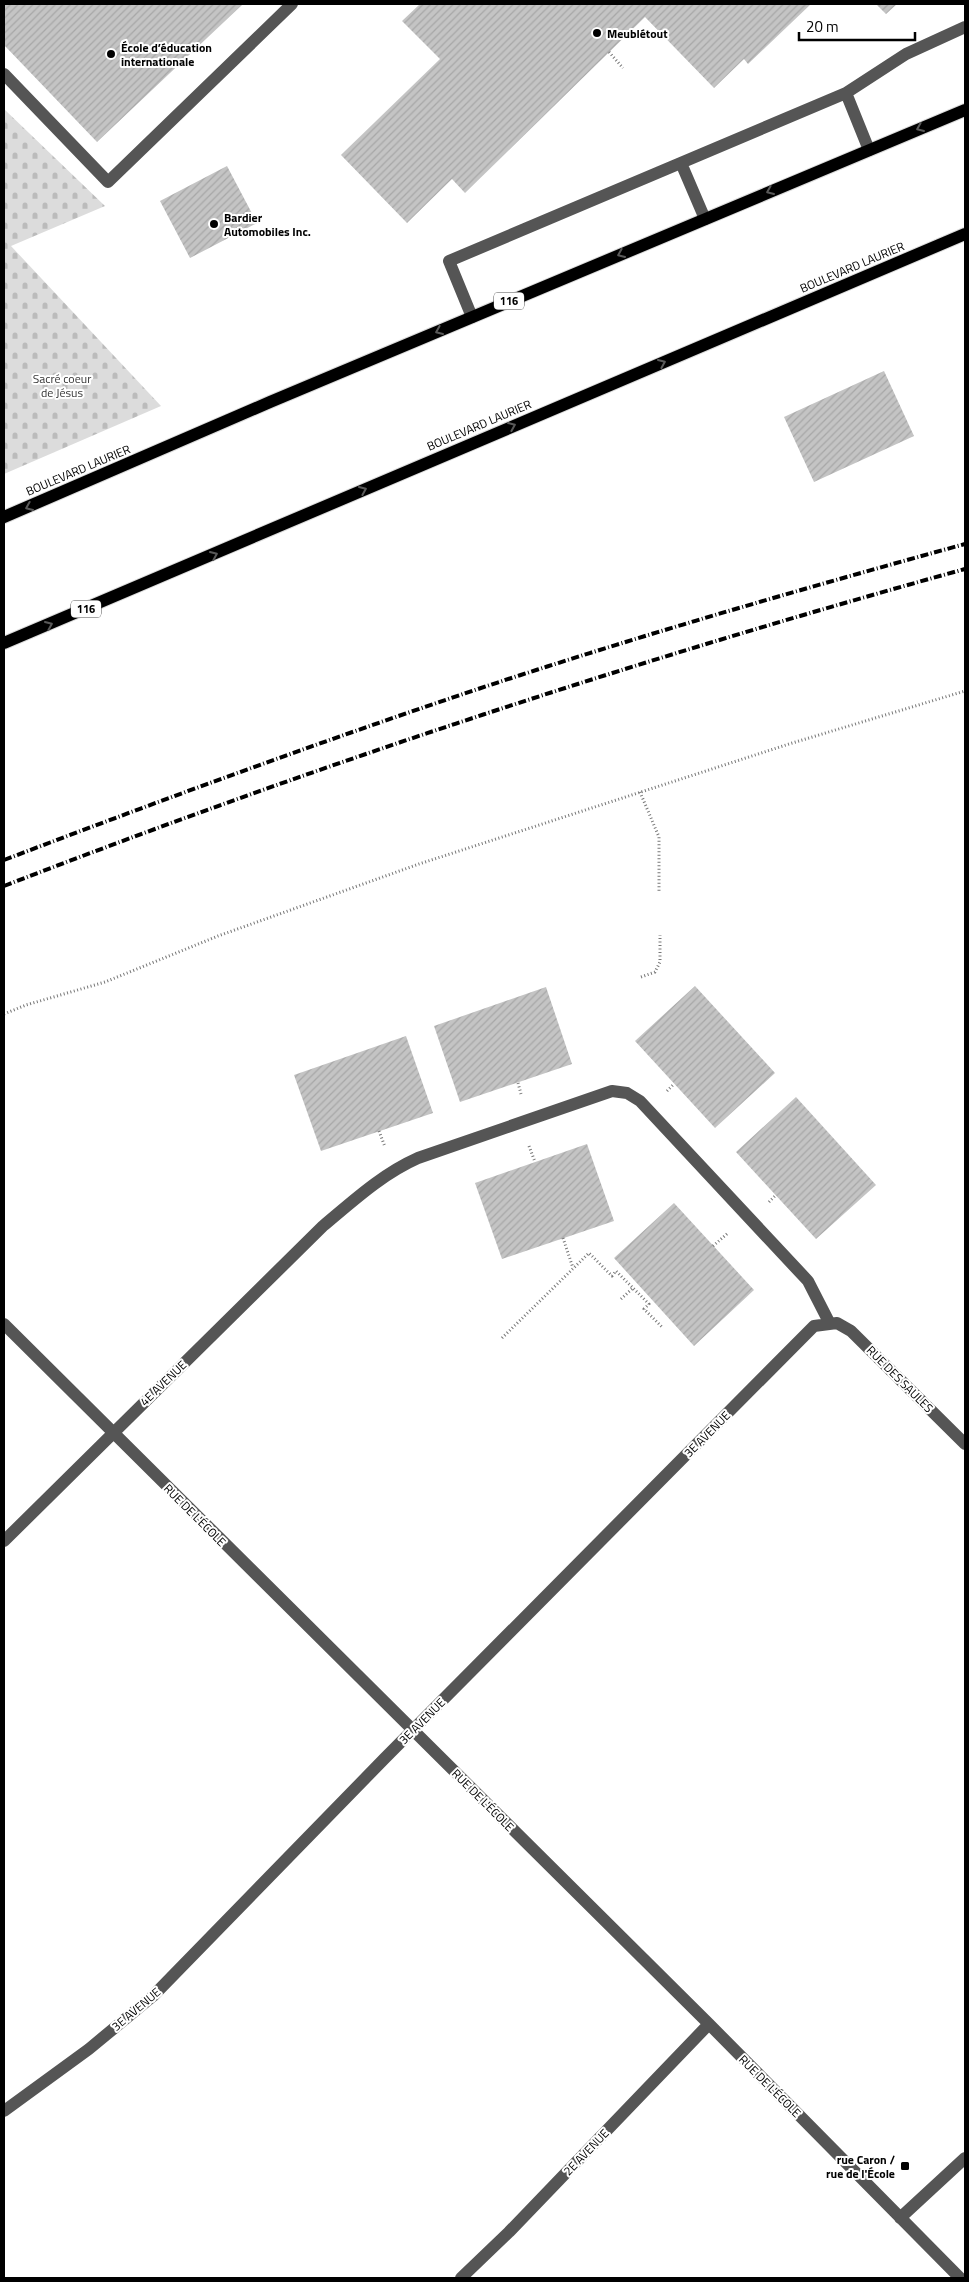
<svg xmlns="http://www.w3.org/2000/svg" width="969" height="2282" viewBox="0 0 969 2282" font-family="'Titillium Web',sans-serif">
	<defs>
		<pattern id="cemetery-stones" width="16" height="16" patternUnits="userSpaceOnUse" patternTransform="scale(1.25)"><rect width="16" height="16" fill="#dcdcdc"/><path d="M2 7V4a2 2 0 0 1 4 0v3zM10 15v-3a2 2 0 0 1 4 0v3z" fill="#bbb"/></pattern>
		<pattern id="building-hatch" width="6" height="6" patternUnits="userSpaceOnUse" patternTransform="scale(1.25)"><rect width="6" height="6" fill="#c4c4c4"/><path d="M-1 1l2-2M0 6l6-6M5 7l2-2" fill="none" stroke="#a7a7a7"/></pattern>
	</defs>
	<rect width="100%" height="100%" fill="#fff"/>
	<path fill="url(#cemetery-stones)" d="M4,109L105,206L11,246L161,406L4,474Z"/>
	<path fill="url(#building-hatch)" d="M4,4H243L97,142L4,45Z
		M420,4H811L748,64L744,59L714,88L645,17L465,193L452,179L407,223L341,155L440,59L402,21Z
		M876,4H897L886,14Z
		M227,166L257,223L190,258L160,201Z
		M884,371L914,436L814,482L784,417Z
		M695,986L775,1073L715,1128L635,1041Z
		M546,987L572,1064L460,1102L434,1026Z
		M406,1036L433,1113L321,1151L294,1075Z
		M796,1097L876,1185L816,1239L736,1152Z
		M587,1144L614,1221L502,1259L475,1183Z
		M674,1203L754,1290L694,1346L614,1258Z"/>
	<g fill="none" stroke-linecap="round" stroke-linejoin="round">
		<defs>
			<path id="major" d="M4,517L270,402L965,110
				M4,643L965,234"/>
		</defs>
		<use href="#major" stroke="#dbdbdb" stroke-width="14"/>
		<path stroke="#777" stroke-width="3" stroke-dasharray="1 2.5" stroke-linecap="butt" d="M609,52L623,68
			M640,792L659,837V893
			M641,977L655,972L660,962V935
			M4,1014L26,1005L105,982L218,936L419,864L789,744L965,691
			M518,1083L521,1094
			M667,1091L674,1084
			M379,1131L385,1147
			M529,1146L535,1162
			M769,1202L776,1195
			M563,1238L573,1268
			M713,1246L728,1233
			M621,1299L633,1288
			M502,1338L589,1253L612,1276L616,1271L649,1304L644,1309L662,1327"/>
		<path stroke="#555" stroke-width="12" d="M4,74L108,182L292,4
			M846,93L869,150
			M681,163L705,219
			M472,317L449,261L846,93L906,54L965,27
			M4,1324L709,2024L960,2278
			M4,1541L323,1226C353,1201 382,1174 418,1158L612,1091L627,1093L640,1101L808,1281L829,1322
			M4,2111L89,2049L153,1996L385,1758L814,1326L837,1323L851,1331L965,1444
			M900,2218L965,2158
			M461,2278L509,2232L709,2024"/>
		<use href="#major" stroke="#000" stroke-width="12"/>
		<path stroke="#000" stroke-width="4" stroke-dasharray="8 2.5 1 2.5" stroke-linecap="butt" d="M4,860C164,799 325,740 487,686C645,634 805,588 965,544
			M4,886C319,764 639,659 965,569"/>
	</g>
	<defs><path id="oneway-chevron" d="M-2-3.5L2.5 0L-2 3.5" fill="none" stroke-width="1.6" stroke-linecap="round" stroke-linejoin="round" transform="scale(1.25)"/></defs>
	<g stroke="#595959">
		<use href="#oneway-chevron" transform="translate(920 128) rotate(157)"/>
		<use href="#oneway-chevron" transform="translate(770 191) rotate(157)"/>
		<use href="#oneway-chevron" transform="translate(621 254) rotate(157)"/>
		<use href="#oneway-chevron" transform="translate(439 331) rotate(157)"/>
		<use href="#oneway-chevron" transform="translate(662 363) rotate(-23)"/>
		<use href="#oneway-chevron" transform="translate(512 426) rotate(-23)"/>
		<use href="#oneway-chevron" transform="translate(363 490) rotate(-23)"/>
		<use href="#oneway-chevron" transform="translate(29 507) rotate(157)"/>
		<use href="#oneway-chevron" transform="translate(214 555) rotate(-23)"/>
		<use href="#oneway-chevron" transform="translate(49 625) rotate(-23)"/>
	</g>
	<g fill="#000" stroke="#fff" stroke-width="2">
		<circle cx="597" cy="33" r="5"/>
		<circle cx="111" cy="54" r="5"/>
		<circle cx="214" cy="224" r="5"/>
		<rect x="900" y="2161" width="10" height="10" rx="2.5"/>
	</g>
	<g text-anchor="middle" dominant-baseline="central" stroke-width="4" stroke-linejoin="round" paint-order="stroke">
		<g fill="#fff" stroke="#4c4c4c" stroke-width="1">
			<rect x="494" y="292.5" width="30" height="17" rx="4"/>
			<rect x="71" y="600.5" width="30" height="17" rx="4"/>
		</g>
		<g font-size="11" font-weight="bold" fill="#000">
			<text x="509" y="301">116</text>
			<text x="86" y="609">116</text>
		</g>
		<g font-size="12" font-weight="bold" fill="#000" stroke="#fff" text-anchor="start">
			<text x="607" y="33">Meublétout</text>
			<text x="121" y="47">École d’éducation<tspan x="121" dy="14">internationale</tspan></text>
			<text x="224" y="217">Bardier<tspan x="224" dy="14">Automobiles Inc.</tspan></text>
			<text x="895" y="2159" text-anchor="end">rue Caron /<tspan x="895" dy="14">rue de l'École</tspan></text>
		</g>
		<g font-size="12" fill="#000" stroke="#fff">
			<text transform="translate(852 267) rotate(-23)">BOULEVARD LAURIER</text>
			<text transform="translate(479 425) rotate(-23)">BOULEVARD LAURIER</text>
			<text transform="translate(78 470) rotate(-23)">BOULEVARD LAURIER</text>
			<text transform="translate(900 1379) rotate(45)">RUE DES SAULES</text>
			<text transform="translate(163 1383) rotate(-44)">4E AVENUE</text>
			<text transform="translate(707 1434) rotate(-45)">3E AVENUE</text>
			<text transform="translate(195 1515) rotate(45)">RUE DE L'ÉCOLE</text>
			<text transform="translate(422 1721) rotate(-45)">3E AVENUE</text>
			<text transform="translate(483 1800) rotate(45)">RUE DE L'ÉCOLE</text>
			<text transform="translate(136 2009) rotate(-40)">3E AVENUE</text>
			<text transform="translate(770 2086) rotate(45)">RUE DE L'ÉCOLE</text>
			<text transform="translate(586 2152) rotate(-46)">2E AVENUE</text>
		</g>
		<g font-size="12" fill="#333" stroke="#fff">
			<text x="62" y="378">Sacré coeur<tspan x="62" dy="14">de Jésus</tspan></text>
		</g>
	</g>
	<rect width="969" height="2282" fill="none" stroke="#000000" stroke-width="10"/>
	<path d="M799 32v8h116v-8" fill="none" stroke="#000000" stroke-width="2.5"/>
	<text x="806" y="32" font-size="15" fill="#000000" stroke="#ffffff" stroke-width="4" paint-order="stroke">20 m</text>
</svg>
